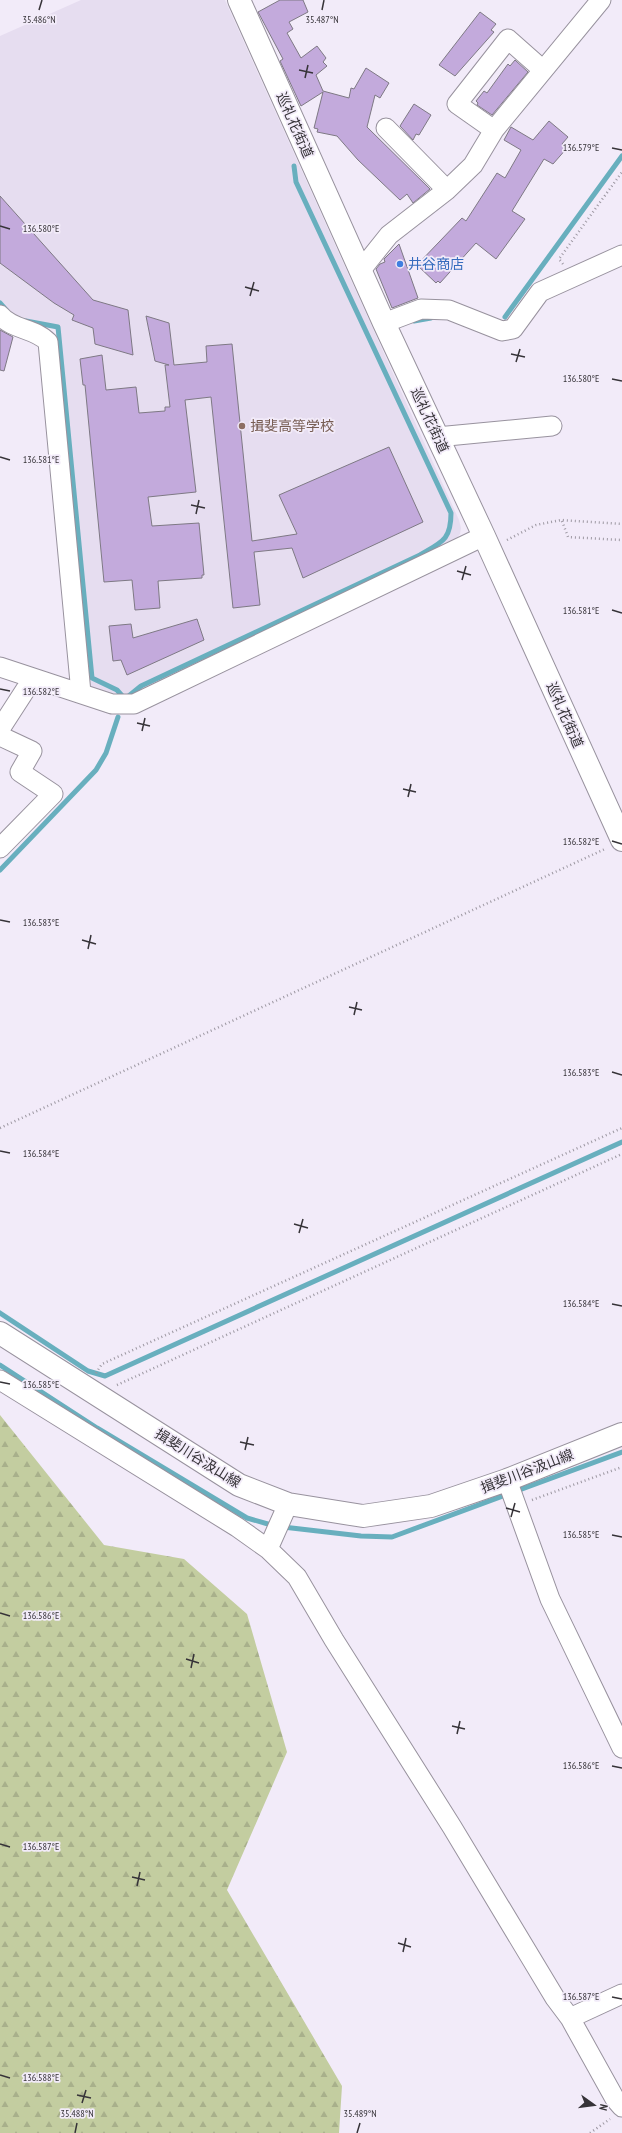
<svg xmlns="http://www.w3.org/2000/svg" width="622" height="2133" viewBox="0 0 622 2133" font-family="'PT Sans Narrow','Noto Sans JP',sans-serif">
	<defs>
		<pattern id="forest-firs" width="22" height="20" patternUnits="userSpaceOnUse"><rect width="22" height="20" fill="#c3cda0"/><path d="M5 1l3.5 6h-7zM16 11l3.5 6h-7z" fill="#a8b08b"/></pattern>
	</defs>
	<rect width="100%" height="100%" fill="#f2ebf9"/>
	<path fill="#e6ddf0" d="M81,0H225L459,520L461,528L460,534L448,549L138,697L90,690L87,677L59,333L52,327L8,312L0,300V36Z"/>
	<path fill="url(#forest-firs)" d="M0,1415L104,1545L184,1559L247,1614L287,1752L227,1890L342,2086L339,2133H0Z"/>
	<g fill="none" stroke-linecap="round" stroke-linejoin="round">
		<path stroke="#68afbe" stroke-width="5" d="M0,303L7,311
			M505,317L622,156
			M26,321L58,327L92,678L117,690L125,699
			M414,321L431,318
			M125,699L141,686L420,555C442,542 451,540 451,513L296,182L294,166
			M0,870L96,770L106,753L118,717
			M0,1313L88,1371L105,1376L622,1142
			M0,1365L97,1428L247,1518L275,1526
			M283,1527L361,1536L392,1537L622,1452"/>
	</g>
	<path fill="#c3aadc" stroke="#7e7984" d="M280,0H303L308,12L289,22L293,29L287,33L301,58L317,46L326,58L323,62L327,66L316,75L323,91L349,98L351,88L354,89L366,68L389,83L380,98L375,95L367,127L430,189L413,203L407,194L400,200L358,160L337,136L317,132L318,129L314,128L323,92L301,106L280,61L283,59L258,12Z
		M480,12L496,24L491,30L494,32L455,76L439,65Z
		M515,60L528,72L492,115L477,105L478,103L476,101L484,91L487,93L508,64L510,66Z
		M414,104L431,115L419,135L416,134L413,140L400,126Z
		M549,121L568,137L562,144L567,148L553,164L544,159L512,211L525,219L496,259L476,243L440,283L438,281L436,283L417,265L462,218L466,221L497,173L505,178L521,150L504,140L511,127L533,140Z
		M0,196L93,300L128,310L133,355L95,344L93,328L72,320L74,315L54,303L0,263Z
		M399,244L418,298L392,308L376,269L380,264L385,262L384,259Z
		M146,316L169,323L174,365L207,362L206,346L232,344L252,541L297,534L279,495L389,447L423,522L303,578L292,548L254,552L260,605L233,608L211,397L185,400L196,492L148,497L152,526L199,523L204,575H202V578L158,581L160,608L135,610L132,580L104,582L85,385H83L80,359L102,355L106,390L136,387L139,413L165,411V407H170L165,365H169L155,361Z
		M0,330L13,337L4,371L0,370Z
		M197,619L204,640L127,675L121,660L113,661L109,626L131,624L133,638Z"/>
	<g fill="none" stroke-linecap="round" stroke-linejoin="round">
		<defs>
			<path id="street" d="M386,128L447,190
				M494,130L457,104L508,39L543,70
				M361,270L389,235L447,190L473,165L494,130L601,0
				M0,315C12,330 35,328 48,342L81,693
				M384,323L421,309L449,310L502,331L513,329L540,292L622,255
				M437,437L552,426
				M0,667L112,704H134L484,536
				M0,729L33,678
				M0,736L32,751L20,772L53,794L0,848
				M0,1380L237,1527L268,1549L297,1577L334,1640L452,1827L555,1998L570,2018L615,2099L622,2107
				M507,1480L550,1599L622,1748
				M268,1549L288,1504
				M570,2018L622,1994"/>
			<path id="secondary" d="M239,0L384,323L484,536L622,840
				M0,1333L239,1485L288,1504L363,1516L431,1506L507,1480L622,1434"/>
		</defs>
		<use href="#street" stroke="#98929e" stroke-width="21"/>
		<use href="#secondary" stroke="#98929e" stroke-width="24"/>
		<path stroke="#9d98a2" stroke-width="2.5" stroke-dasharray="1 3" stroke-linecap="butt" d="M563,264L559,259L622,172
			M562,521L568,537L622,540
			M507,540L536,525L561,520L622,524
			M0,1128L605,849
			M96,1373L102,1364L622,1128
			M117,1385L622,1154
			M532,1500L622,1467
			M590,2133L610,2119"/>
		<use href="#street" stroke="#fff" stroke-width="19"/>
		<use href="#secondary" stroke="#fff" stroke-width="22"/>
	</g>
	<path fill="none" stroke="#363338" stroke-width="1.5" d="M39,10L42,0M322,10L324,0M299,70L313,73M305,78L308,65M612,148L622,150M0,226L10,229M245,287L259,291M250,296L254,282M511,354L525,357M516,362L520,349M612,379L622,381M0,457L10,460M191,505L205,508M196,514L199,500M457,571L471,575M462,580L466,566M612,610L622,613M0,689L10,691M137,723L150,726M142,731L145,718M403,789L416,792M408,797L411,784M612,841L622,844M0,920L10,922M82,940L96,944M88,949L91,935M349,1007L362,1010M354,1015L357,1002M612,1072L622,1075M0,1151L10,1153M294,1224L308,1228M299,1233L303,1219M612,1304L622,1306M0,1382L10,1384M240,1442L254,1445M245,1450L248,1437M506,1508L520,1512M511,1517L515,1503M612,1535L622,1537M0,1613L10,1616M186,1659L199,1663M191,1668L194,1654M452,1726L465,1729M457,1734L460,1721M612,1766L622,1768M0,1844L10,1847M132,1877L145,1880M137,1886L140,1872M398,1943L411,1947M403,1952L406,1938M612,1997L622,1999M0,2075L10,2078M77,2095L91,2098M82,2103L86,2090M75,2133L77,2123M357,2133L360,2123"/>
	<circle fill="#3f7fe0" stroke="#f2ebf9" stroke-width="1.5" cx="400" cy="264" r="4"/>
	<circle fill="#8d6e63" stroke="#f2ebf9" stroke-width="1.5" cx="242" cy="426" r="4"/>
	<g text-anchor="middle" dominant-baseline="central" stroke-width="3.5" stroke-linejoin="round" paint-order="stroke">
		<g font-size="14" fill="#363338" stroke="#f2ebf9">
			<text transform="translate(295 125) rotate(66)">巡礼花街道</text>
			<text transform="translate(430 420) rotate(65)">巡礼花街道</text>
			<text transform="translate(565 715) rotate(66)">巡礼花街道</text>
			<text transform="translate(198 1458) rotate(32)">揖斐川谷汲山線</text>
			<text transform="translate(527 1471) rotate(-21)">揖斐川谷汲山線</text>
		</g>
		<g font-size="14" fill="#366cbe" stroke="#f2ebf9" text-anchor="start">
			<text x="408" y="264">井谷商店</text>
		</g>
		<g font-size="14" fill="#785e54" stroke="#f2ebf9" text-anchor="start">
			<text x="250" y="426">揖斐高等学校</text>
		</g>
	</g>
	<g font-size="10" text-anchor="middle" fill="#363338" stroke="#f2ebf9" stroke-width="3.5" stroke-linejoin="round" paint-order="stroke">
		<text x="39" y="23">35.486°N</text>
		<text x="322" y="23">35.487°N</text>
		<text x="581" y="151">136.579°E</text>
		<text x="41" y="232">136.580°E</text>
		<text x="581" y="382">136.580°E</text>
		<text x="41" y="463">136.581°E</text>
		<text x="581" y="614">136.581°E</text>
		<text x="41" y="695">136.582°E</text>
		<text x="581" y="845">136.582°E</text>
		<text x="41" y="926">136.583°E</text>
		<text x="581" y="1076">136.583°E</text>
		<text x="41" y="1157">136.584°E</text>
		<text x="581" y="1307">136.584°E</text>
		<text x="41" y="1388">136.585°E</text>
		<text x="581" y="1538">136.585°E</text>
		<text x="41" y="1619">136.586°E</text>
		<text x="581" y="1769">136.586°E</text>
		<text x="41" y="1850">136.587°E</text>
		<text x="581" y="2000">136.587°E</text>
		<text x="41" y="2081">136.588°E</text>
		<text x="77" y="2117">35.488°N</text>
		<text x="360" y="2117">35.489°N</text>
	</g>
	<g transform="translate(594 2105) rotate(104)" stroke="#f2ebf9" stroke-width="3" paint-order="stroke">
	<path d="M0-3L7 15L0 10L-7 15Z" fill="#363338"/>
	<text y="-6" font-size="11" font-weight="bold" text-anchor="middle" fill="#363338">N</text>
	</g>
</svg>
